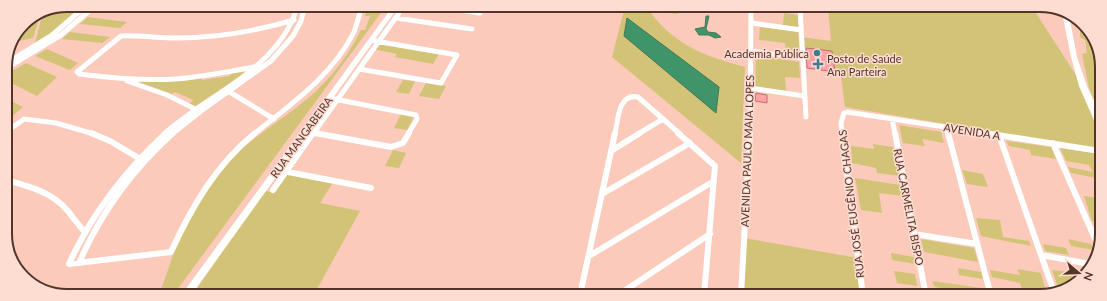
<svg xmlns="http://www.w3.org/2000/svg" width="1107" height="301" viewBox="0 0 1107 301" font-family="Lato,sans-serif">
	<rect width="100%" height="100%" fill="#fbcabb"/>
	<path fill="#d3c377" d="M67,5H84L49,34L35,43L42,16Z
		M368,6H386L174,294H159C167,275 173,254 180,234C191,207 210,180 231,159C254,136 282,120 307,99C330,80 348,56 361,30H365L370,16H365Z
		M625,6H646C671,44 704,56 745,67L741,163L612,57Z
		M655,6H678L677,14L654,11Z
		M828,7H1032L1083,86L1101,127L1100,150L845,107L841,77L835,72L832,51L802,47L801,37L831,41Z
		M784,13L798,15V27L783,25Z
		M40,16L33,38L15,42L23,23Z
		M88,17L127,22L120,28L80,24Z
		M1074,18L1086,26L1101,55V115L1089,88L1082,54L1087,53L1085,40L1080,37V28L1074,24Z
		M760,27L798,31L800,56L786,54L785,43L759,40Z
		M70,32L110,37L102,43L62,39Z
		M379,41L440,52L433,64L395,57L397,54L373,49Z
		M47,49L78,63L70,70L35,56Z
		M756,55L799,62L800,78L785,77L786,91L755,87Z
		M26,63L57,77L37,96L5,80V75Z
		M244,71V74L195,106L189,104L193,100L175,92L171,94L139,82L202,77V80L230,76L231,73Z
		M403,80L415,81L409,94L396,92Z
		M426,83L446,86L439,99L419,96Z
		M5,98L23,107L5,122Z
		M401,114L414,116L407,130L394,128Z
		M899,125L941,132L944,143L922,139L925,146L903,143Z
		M1006,141L1051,147L1056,159L1031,155L1030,150L1009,146Z
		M873,144L893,147L899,176L877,173L876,168L852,163L851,146L874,149Z
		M1060,148L1100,154V183L1096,178L1071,173L1068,167L1093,172L1089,165L1066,161Z
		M393,150L406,153L399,168L385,166Z
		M962,170L983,174L988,187L967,184Z
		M286,171L334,181L320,203L360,211L316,291L335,294H193L265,191L272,192Z
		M855,178L900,185L903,196L879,193L882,213L861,210Z
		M1084,196L1100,198V222L1092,221Z
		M976,218L1000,220L1003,237L1029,241L1031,246L981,236Z
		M744,238L858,258L863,296L741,295Z
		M921,239L974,248L978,262L924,252Z
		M1068,239L1091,244L1094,250L1071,246Z
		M1043,244L1066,248L1069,255L1045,251Z
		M891,253L914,257L915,264L892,260Z
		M958,268L981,272L983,279L959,275Z
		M1017,269L1041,273L1047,295L1022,290L1020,283L992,277L990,270L1020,275Z
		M1052,270L1078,273L1081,279L1078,283L1059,290Z
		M894,271L915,274L917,286L897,283Z
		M932,281L982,288L983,295L935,287Z"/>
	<path fill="#3f9569" stroke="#457856" d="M706,16H709L706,29L708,32L716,33L721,37L715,38L709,35H699L695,29L705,27Z
		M627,18L719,87L716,113L624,36Z"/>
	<path fill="#fda3a5" stroke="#be7073" d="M806,48L832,51L835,72L807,68Z
		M756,93L767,95V103L755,101Z"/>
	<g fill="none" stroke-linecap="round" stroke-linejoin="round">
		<path stroke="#fff" stroke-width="5" d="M430,6L480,13
			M800,7L806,117
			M396,18L472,29
			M752,23L801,30
			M751,51L802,58
			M5,64L51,36L87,5
			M254,67C228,72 201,77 175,79C143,81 111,78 79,74L77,72L121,36C139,35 158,38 176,38C216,38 256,31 294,20
			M5,69L61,35L96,5
			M359,69L441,83L457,55L375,41
			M127,81L167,95L195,109
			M750,88L804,96
			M228,91L274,119
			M329,98L416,115L417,119L408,134
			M892,119L895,134
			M946,127L948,134
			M6,132L24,119L56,123L94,134
			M314,133L321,134
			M164,134C203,99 266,73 290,25C293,19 295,12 298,5
			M172,134L201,111L271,61L293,36L301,21L305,5
			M254,134C291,104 332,76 354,32C357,24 359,15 362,6
			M313,134L404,6
			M615,134C618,120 618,93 638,97L680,134
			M638,134L663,119
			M750,134L751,6
			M842,134L841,123L844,113L847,112L991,134"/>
		<path stroke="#fff" stroke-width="6" d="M91,133L110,141L142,160
			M166,133C125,171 92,213 69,264L171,252C192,206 216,165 255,133
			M315,133L391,147L403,143L409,133
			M678,133L715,166L704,295
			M842,133L863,296
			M895,133L926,296
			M948,133L991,296
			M985,133L1100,151
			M999,135L1054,292
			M1053,143L1100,250
			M611,151L640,133
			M283,171L371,188
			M6,180C28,186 52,192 67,210C73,217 78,225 85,232
			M273,190L313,133
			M602,194L690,143
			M914,234L977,244
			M1041,255L1090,264
			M589,256L714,181
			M79,263C101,212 132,170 173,133
			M580,295L615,133
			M618,295L710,234
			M741,295L750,133"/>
		<path fill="#fff" fill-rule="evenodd" d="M393,6H399L192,294H182Z
			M1063,12L1069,15L1077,57L1087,86L1101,117L1100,130L1097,127L1079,86L1071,57L1062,13Z"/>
	</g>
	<g fill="#3c7e90" stroke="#fddcd1" stroke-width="1.5">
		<circle cx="817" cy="53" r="4"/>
		<path d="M816 58h4v4h4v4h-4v4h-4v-4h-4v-4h4z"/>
	</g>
	<g text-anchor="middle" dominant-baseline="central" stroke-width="3" stroke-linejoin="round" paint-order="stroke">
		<g font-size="11" fill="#533429" stroke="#fddcd1" text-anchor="end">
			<text x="809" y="53">Academia Pública</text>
			<text x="827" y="58" text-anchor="start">Posto de Saúde<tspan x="827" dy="13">Ana Parteira</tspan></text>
		</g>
		<g font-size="11" fill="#533429" stroke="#fddcd1">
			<text transform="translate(972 131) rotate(9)">AVENIDA A</text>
			<text transform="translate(301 137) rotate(-54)">RUA MANGABEIRA</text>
			<text transform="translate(747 151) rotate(-88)">AVENIDA PAULO MAIA LOPES</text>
			<text transform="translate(851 204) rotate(-97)">RUA JOSÉ EUGÊNIO CHAGAS</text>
			<text transform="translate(909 207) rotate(79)">RUA CARMELITA BISPO</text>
		</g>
	</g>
	<path d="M0 0H1107V301H0ZM67 12H1040A55 55 0 0 1 1095 67V234A55 55 0 0 1 1040 289H67A55 55 0 0 1 12 234V67A55 55 0 0 1 67 12Z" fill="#fddcd1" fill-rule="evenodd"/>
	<path fill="none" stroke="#533429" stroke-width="2" d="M67 12H1040A55 55 0 0 1 1095 67V234A55 55 0 0 1 1040 289H67A55 55 0 0 1 12 234V67A55 55 0 0 1 67 12Z"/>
	<g transform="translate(1079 273) rotate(109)" stroke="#fddcd1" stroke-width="3" paint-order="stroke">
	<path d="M0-3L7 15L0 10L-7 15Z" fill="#533429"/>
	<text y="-6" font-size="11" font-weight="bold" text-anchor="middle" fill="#533429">N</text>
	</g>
</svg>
